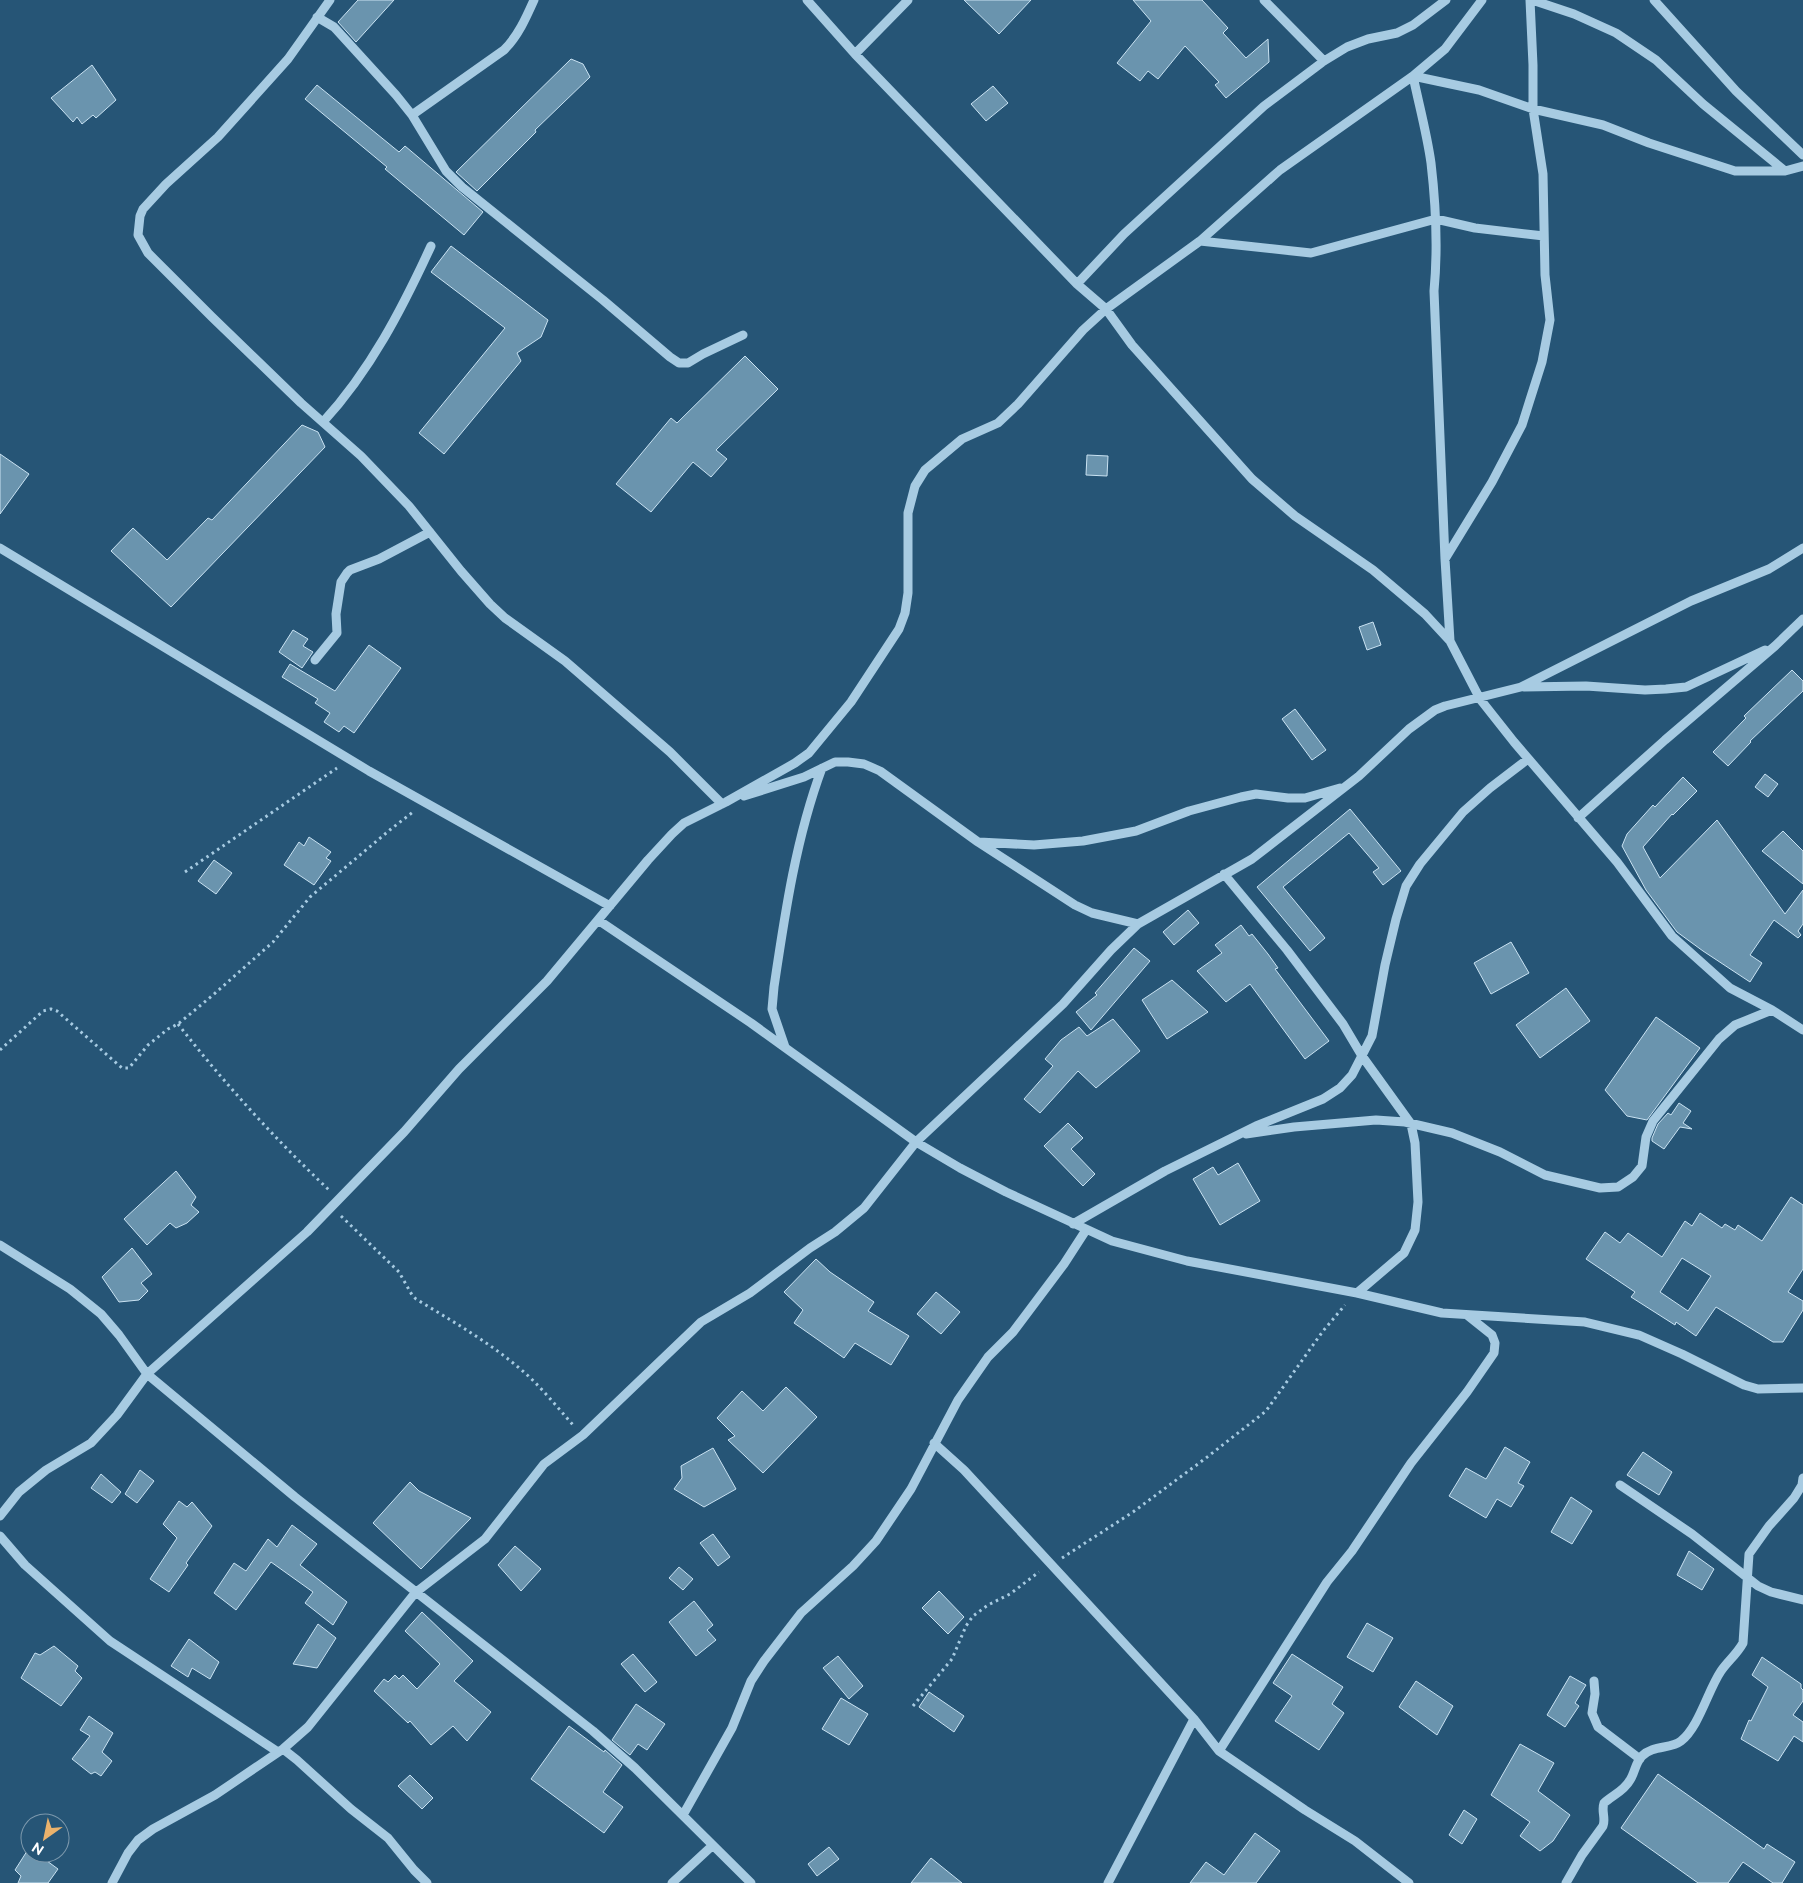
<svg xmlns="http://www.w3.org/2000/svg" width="1803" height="1883" viewBox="0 0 1803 1883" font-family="Raleway,sans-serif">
	<rect width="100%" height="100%" fill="#265576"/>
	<path fill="#6a94ae" stroke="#c9e2f2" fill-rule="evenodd" d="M358,0H394L356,42L338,22Z
		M964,0H1031L999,34Z
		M1133,0H1202L1228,28L1223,33L1246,58L1268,39L1269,62L1226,98L1215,85L1219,82L1185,46L1158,79L1148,71L1140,81L1117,63L1151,21Z
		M571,59L583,64L590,77L535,130L536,132L477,191L456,172Z
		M92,65L116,100L96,118L93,115L82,124L77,117L73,122L51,98Z
		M317,85L399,152L405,146L483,212L464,235L385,169L387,167L305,99Z
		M993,86L1008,103L986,121L971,104Z
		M451,246L548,320L541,337L517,353L521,361L444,454L419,433L505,328L431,272Z
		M745,356L778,389L716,450L727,459L711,477L693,462L651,512L616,484L671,418L677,423Z
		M302,425L318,432L325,447L171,607L111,551L133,528L167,560L208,518L212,520Z
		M0,454L29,474L0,514Z
		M1087,455L1108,456L1107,476L1086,475Z
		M1373,622L1381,645L1367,650L1359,627Z
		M293,630L308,639L303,646L313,652L302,668L279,652Z
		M369,645L401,668L354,733L344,726L339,732L324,722L330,713L315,703L318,699L282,677L290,664L335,691Z
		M1792,670L1803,681V691L1750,741L1751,742L1728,766L1713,752L1746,718L1744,716Z
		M1295,709L1326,750L1312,760L1282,719Z
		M1765,774L1778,784L1768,797L1755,787Z
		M1683,777L1697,791L1673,815L1672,814L1643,847L1660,878L1717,820L1785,914L1803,890V924L1798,931L1801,935L1798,938L1774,920L1750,955L1762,963L1750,982L1703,951L1677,932L1646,890L1622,846L1627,834L1653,805L1655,807Z
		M1350,809L1401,871L1383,885L1373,872L1379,868L1349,833L1283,887L1325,938L1310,951L1257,887Z
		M1783,831L1803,851V884L1762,851Z
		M309,837L331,852L326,858L331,861L314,885L284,865L299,842L304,846Z
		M214,860L232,873L216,894L198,881Z
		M1188,910L1199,923L1174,945L1163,932Z
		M1241,925L1249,936L1252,934L1268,954L1278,968L1275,969L1329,1041L1305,1059L1250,984L1226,1002L1197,971L1222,953L1215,945Z
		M1511,942L1529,973L1491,994L1474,963Z
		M1134,948L1150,961L1091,1030L1076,1012L1097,995L1095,993Z
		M1172,980L1208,1012L1167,1039L1142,1000Z
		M1566,988L1590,1021L1540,1058L1516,1025Z
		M1656,1017L1700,1048L1647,1120L1627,1116L1605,1090Z
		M1113,1019L1140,1051L1096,1088L1078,1071L1040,1113L1024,1099L1053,1066L1045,1059L1061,1040L1079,1027L1087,1036Z
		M1679,1103L1691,1111L1683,1123L1692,1129L1680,1127L1664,1149L1652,1141V1138L1658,1124L1668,1113L1671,1115Z
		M1068,1123L1083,1138L1071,1149L1095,1174L1083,1186L1044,1146Z
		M1238,1163L1260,1201L1220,1225L1193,1179L1213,1167L1218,1175Z
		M176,1171L196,1197L191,1205L199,1212L187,1223L176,1228L170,1223L147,1245L124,1219Z
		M1791,1197L1803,1205V1269L1788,1292L1803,1301V1310L1783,1342H1773L1716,1307L1696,1336L1676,1322L1675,1325L1631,1297L1635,1292L1586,1259L1605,1232L1620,1243L1628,1233L1662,1257L1685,1221L1692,1226L1700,1213L1722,1228L1725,1224L1735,1230L1738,1225L1762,1241ZM1682,1258L1711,1276L1688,1311L1660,1292Z
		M132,1248L152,1274L141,1283L148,1291L139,1300L119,1302L102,1277Z
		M816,1259L830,1272L874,1302L868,1311L909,1336L891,1365L855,1343L844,1358L794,1323L803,1310L784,1292Z
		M936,1292L960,1312L941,1334L917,1314Z
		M786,1387L817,1417L763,1473L728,1440L735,1436L717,1418L742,1391L763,1411Z
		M1505,1447L1530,1462L1518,1483L1524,1486L1511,1507L1497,1499L1486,1518L1449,1496L1466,1468L1486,1479Z
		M713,1448L736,1489L704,1507L674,1489L682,1478L681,1466Z
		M1643,1452L1672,1472L1659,1495L1627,1475Z
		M140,1470L154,1481L137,1503L125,1494Z
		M101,1474L121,1492L112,1503L91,1488Z
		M410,1482L419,1491L471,1518L421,1569L373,1523Z
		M1571,1497L1592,1511L1572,1544L1551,1532Z
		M179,1501L187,1507L192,1502L212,1526L186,1563L188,1565L169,1592L150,1579L177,1538L163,1524Z
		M292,1525L317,1544L300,1565L347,1602L333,1625L305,1603L313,1592L271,1562L236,1610L214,1593L234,1563L246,1571L268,1539L277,1547Z
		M713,1534L730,1557L718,1566L700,1543Z
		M515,1546L541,1569L521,1591L498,1565Z
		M1689,1551L1714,1569L1702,1590L1677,1575Z
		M679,1567L693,1579L683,1590L669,1578Z
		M939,1591L964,1617L948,1634L922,1608Z
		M694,1601L713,1625L707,1630L716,1640L696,1656L669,1622Z
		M422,1612L473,1661L454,1681L491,1712L467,1741L453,1726L431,1745L410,1721L408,1723L374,1691L384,1679L388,1682L395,1675L399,1679L403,1675L417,1689L440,1664L405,1631Z
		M1367,1623L1393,1638L1373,1672L1347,1657Z
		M318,1624L336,1638L317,1668L293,1664Z
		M189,1639L219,1662L210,1679L192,1668L188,1677L171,1666Z
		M54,1646L78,1666L75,1671L82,1678L61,1706L21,1678L35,1653L40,1655Z
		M633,1654L657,1682L645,1692L621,1664Z
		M1292,1654L1343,1687L1332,1704L1344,1713L1319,1750L1275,1721L1292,1696L1273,1683Z
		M838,1656L863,1686L849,1699L823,1668Z
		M1762,1657L1801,1684V1688L1803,1690V1701L1793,1715L1803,1722V1742L1794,1736L1778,1761L1741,1739L1749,1720L1751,1721L1768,1687L1752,1675Z
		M1570,1676L1586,1685L1575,1703L1579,1706L1565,1727L1547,1715Z
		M1416,1681L1453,1706L1437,1735L1399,1707Z
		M929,1692L964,1716L954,1732L919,1707Z
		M841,1698L868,1714L849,1745L822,1729Z
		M636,1704L665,1724L647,1750L638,1744L630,1755L612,1740Z
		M89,1716L113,1733L102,1752L112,1761L101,1776L95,1772L91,1774L72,1759L90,1736L80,1730Z
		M569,1726L604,1752L605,1750L622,1765L603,1792L623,1807L604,1833L531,1779Z
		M1520,1744L1554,1763L1538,1791L1570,1815L1553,1841L1540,1851L1520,1836L1530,1822L1491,1795Z
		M1658,1774L1764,1849L1767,1844L1795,1862L1782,1883H1773L1743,1862L1728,1883H1698L1621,1828Z
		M410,1775L433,1798L422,1809L398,1786Z
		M1464,1810L1477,1819L1462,1844L1449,1835Z
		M1255,1833L1280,1851L1256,1883H1190L1206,1862L1224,1875Z
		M829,1847L839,1859L817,1876L808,1864Z
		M29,1848L30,1853H36L58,1869L48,1883H18L21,1876L15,1870Z
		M931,1858L962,1883H911Z"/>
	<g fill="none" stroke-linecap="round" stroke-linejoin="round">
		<path stroke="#a7cbe2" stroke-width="3" stroke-dasharray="2.5 4" stroke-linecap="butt" d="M185,872L337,768
			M178,1024C224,1083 275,1139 329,1190
			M0,1050L43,1011L51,1009L57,1011L122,1068H129L148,1045L168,1029L178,1024L213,995L273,942L310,897L391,829L413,812
			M341,1216L399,1272L412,1295L416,1299C452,1321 487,1341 518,1367C539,1384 556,1406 574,1426
			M1062,1558L1133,1512L1206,1458L1266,1411L1323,1331L1345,1305
			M913,1706L952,1659L966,1626L973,1616L988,1605L1010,1594L1039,1572"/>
		<path stroke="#a7cbe2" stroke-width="9" d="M330,0L288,59L218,137L166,184L143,209L140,216L138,235L148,253L212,317L301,403L361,456L409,506L461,571L490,604L505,618L565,661L670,752L722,804
			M807,0L855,54L1077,284L1106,309L1132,345L1252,479L1295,516L1373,570L1425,614L1450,641L1480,699L1514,742L1617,862L1672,936L1730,988L1772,1010L1803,1030
			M1264,0L1324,61
			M1532,0L1574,14L1616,33L1656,60L1703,104L1785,171
			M1654,0L1736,91L1803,155
			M317,17L334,27L396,95L412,115L446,171L462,187L603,300L670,357L679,363H688L703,354L743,335
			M855,54L908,0
			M412,115L504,50C518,36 526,18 534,0
			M1200,241L1311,253L1436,219L1475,228L1544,236
			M1077,284L1124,234L1264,106L1324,61L1347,47L1368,39L1397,33L1413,25L1446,0
			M323,422C370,371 402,309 431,246
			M0,548L369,771L610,906
			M1445,559L1492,482L1522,425L1542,362L1550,320L1545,275L1543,174L1533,109V65L1530,0
			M1450,641L1445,559L1434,291C1438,249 1436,206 1431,163C1427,134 1419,105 1413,76L1479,90L1533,109L1603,125L1649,143L1735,171H1785L1803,166
			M315,660L337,633L336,614L341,582L347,573L350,570L379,559L430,532
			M1524,687L1586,686L1645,690L1666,689L1686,687L1765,650
			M744,796L804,777L835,762H848L864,764L880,771L978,842L1075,905L1092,913L1138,924
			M1578,818L1665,740L1775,646L1803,619
			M979,842L1034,845L1083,841L1136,831L1189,811L1241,797L1256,794L1288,798H1305L1340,788
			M1224,874L1287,950L1343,1024L1362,1056L1411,1124L1415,1143L1418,1202L1415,1230L1404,1253L1357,1293
			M598,920L751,1023L916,1142L960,1168L1006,1192L1112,1241L1187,1261L1357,1293L1442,1313L1585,1322L1639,1335L1682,1354L1744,1385L1758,1389L1803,1388
			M785,1047L772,1009L774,987C785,913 796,838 822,768
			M1246,1134L1294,1127L1376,1120L1405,1122L1452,1133L1500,1152L1545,1175L1600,1188L1618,1187L1633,1177L1642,1166L1646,1137L1653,1121L1719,1039L1735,1025L1772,1010
			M1073,1224L1165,1171L1256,1126L1323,1099L1340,1088L1352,1075L1372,1036L1385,965L1396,919L1406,886L1420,864L1463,812L1490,788L1528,759
			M0,1245L70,1289L101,1314L119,1335L147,1374L295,1497L593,1731L635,1768L751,1883
			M934,1443L964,1470L1194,1719L1219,1751L1305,1810L1355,1841L1409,1883
			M1620,1485L1692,1534L1758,1586L1771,1592L1803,1600
			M0,1516L19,1492L46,1470L91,1443L117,1415L147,1374L307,1232L404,1132L459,1069L547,981L648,860L672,834L684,823L726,802L795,763L809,753L851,702L899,629L905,613L908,593V513L915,486L925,470L962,439L998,423L1018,404L1083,330L1106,309L1200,241L1280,170L1413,76L1445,49L1482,0
			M0,1536L25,1565L110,1641L278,1752
			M1594,1681L1595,1694L1592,1713L1598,1727L1640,1759
			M283,1749L297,1760L351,1809L388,1838L414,1870L427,1883
			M1219,1751L1327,1582L1352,1551L1411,1463L1467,1392L1494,1353L1495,1343L1492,1335L1467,1315
			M683,1815L732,1728L751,1681L764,1661L801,1613L853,1566L876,1541L911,1489L958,1400L988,1357L1013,1332L1064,1264L1086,1230
			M112,1883L128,1853L138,1840L153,1829L215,1795L283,1749L308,1727L415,1593L485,1539L544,1464L583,1435L701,1322L750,1293L810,1248L835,1232L864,1208L916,1142L1063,1004L1111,950L1138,924L1252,859L1359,776L1409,729L1435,710L1445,706L1521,687L1691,601L1769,569L1803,548
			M672,1883L713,1845
			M1108,1883L1194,1719
			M1566,1883L1582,1855L1603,1826C1606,1818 1601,1811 1604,1803C1613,1795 1624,1791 1630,1780C1635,1773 1635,1763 1642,1756C1653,1745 1671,1749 1681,1741C1699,1727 1708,1690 1721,1671C1728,1661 1737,1654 1743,1643L1749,1554L1769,1526L1794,1498L1802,1485L1803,1478"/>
	</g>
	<g transform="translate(45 1838) rotate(213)"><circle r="24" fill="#265576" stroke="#7d99ad"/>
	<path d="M0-4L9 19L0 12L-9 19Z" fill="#eab26c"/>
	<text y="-8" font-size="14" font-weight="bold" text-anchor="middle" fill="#ffffff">N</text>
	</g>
</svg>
